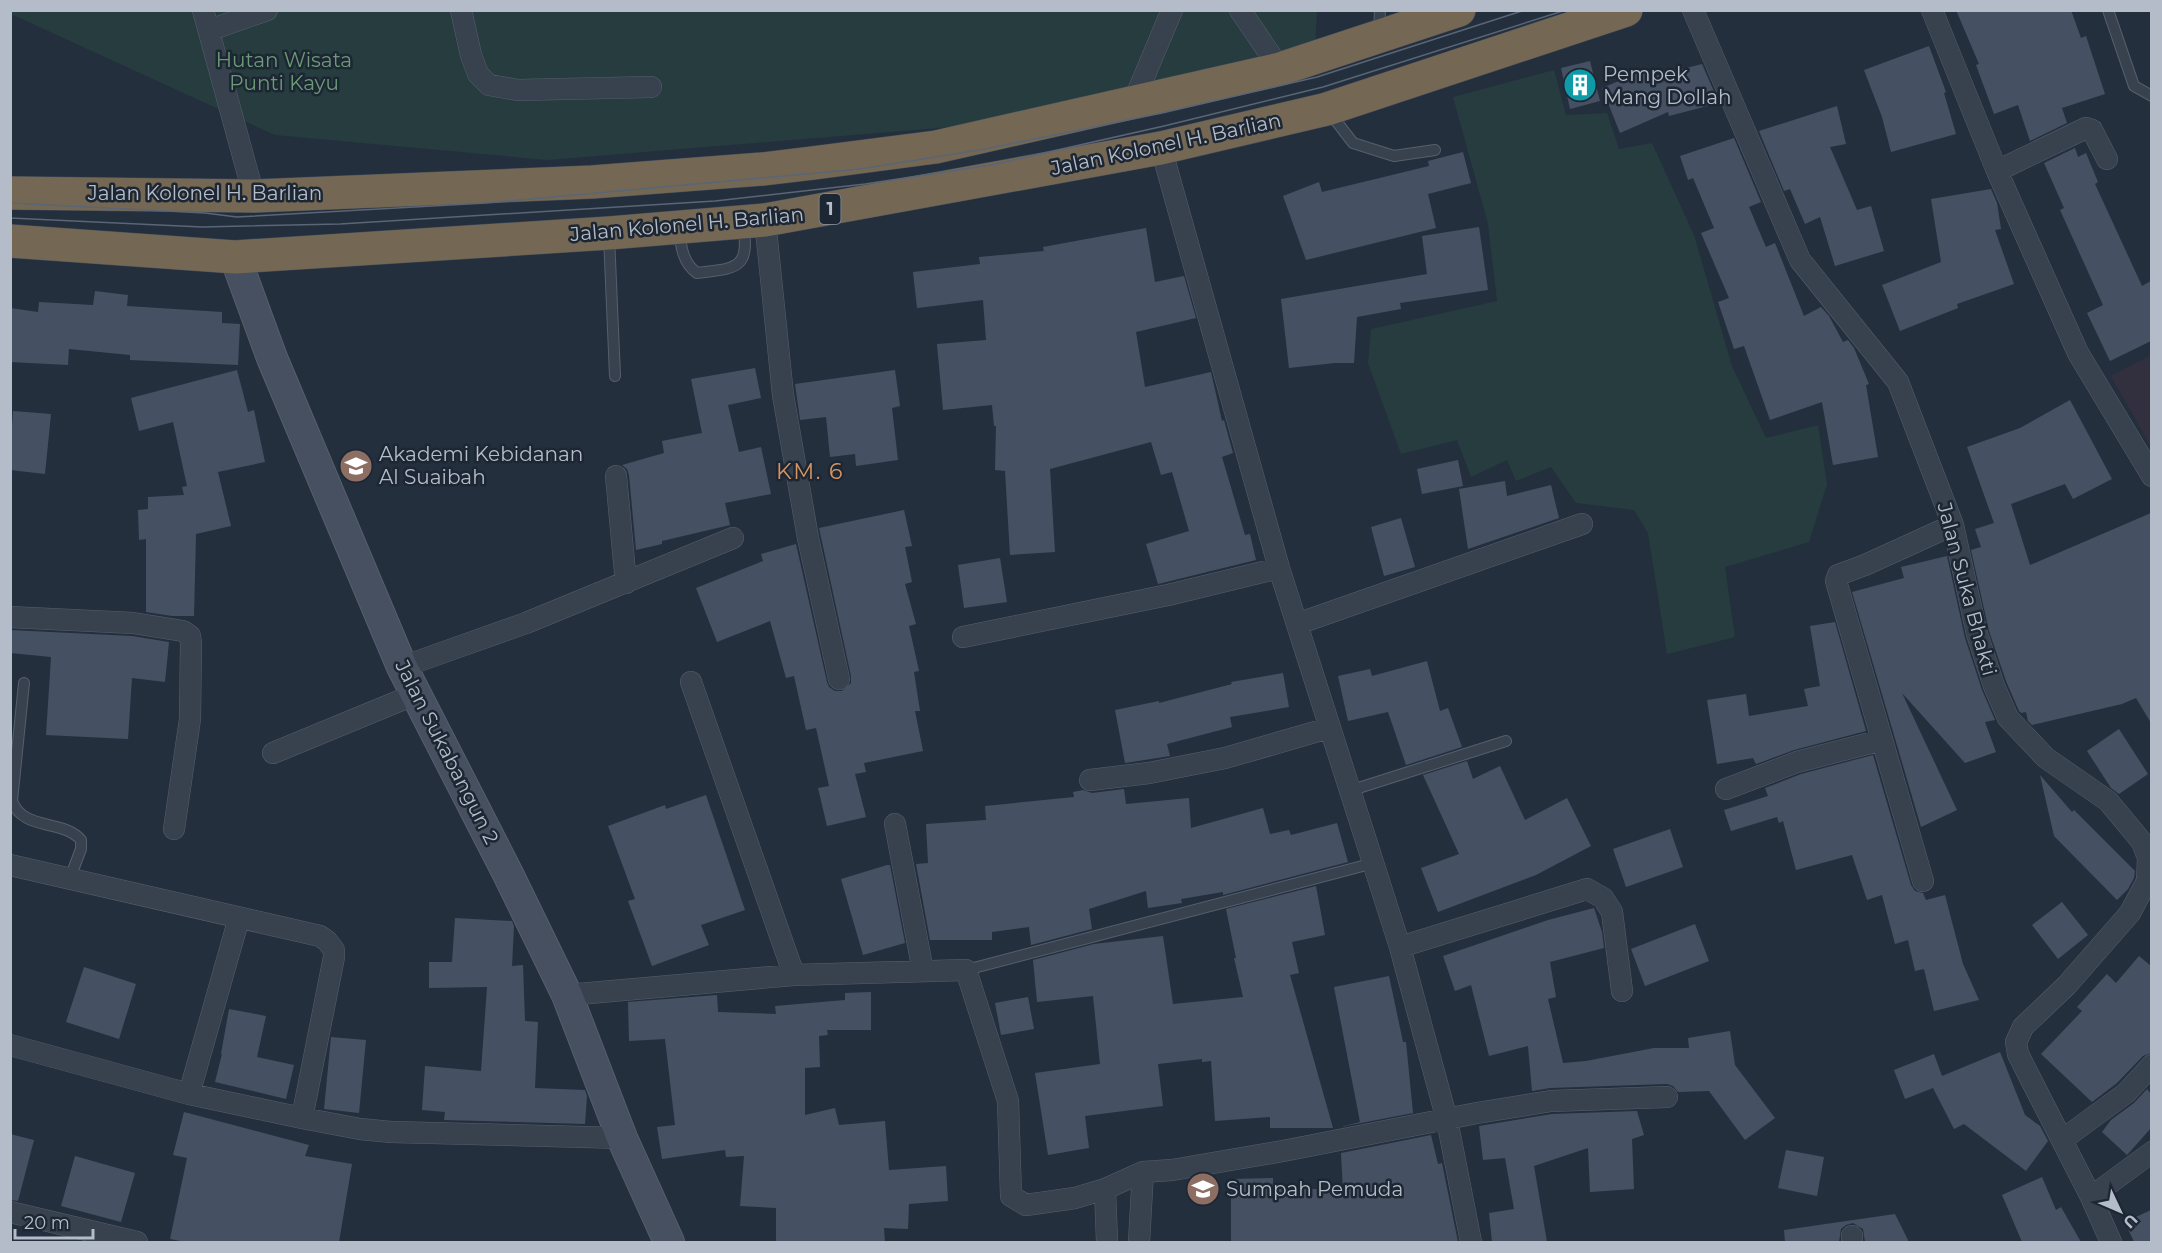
<svg xmlns="http://www.w3.org/2000/svg" width="2162" height="1253" viewBox="0 0 2162 1253" font-family="Montserrat,sans-serif">
	<rect width="100%" height="100%" fill="#242f3e"/>
	<path fill="#32303f" d="M2151,355V447L2111,376Z"/>
	<path fill="#263c3f" d="M11,10L1317,11L1314,69L988,124L547,160L275,135L11,14Z
		M1554,70L1566,115L1607,113L1619,149L1652,143L1694,235L1732,366L1766,438L1818,425L1827,484L1809,542L1725,567L1735,637L1667,654L1648,533L1634,510L1576,503L1551,467L1516,481L1507,460L1471,477L1457,440L1401,454L1368,363L1371,329L1497,301L1488,224L1453,97Z"/>
	<path fill="#455162" d="M1956,10H2071L2081,38L2086,36L2105,94L2062,108L2067,123L2030,141L2018,105L1994,114L1976,65L1979,64Z
		M1929,46L1946,92L1944,93L1956,134L1891,152L1882,117L1864,70Z
		M1590,61L1600,101L1570,109L1561,68Z
		M1702,64L1719,103L1669,116L1668,112L1620,133L1602,88L1648,69L1651,77Z
		M1837,106L1846,144L1830,147L1857,210L1871,206L1884,251L1835,266L1820,217L1805,224L1790,189L1784,191L1759,131Z
		M1734,138L1761,202L1749,207L1766,247L1775,243L1804,316L1821,307L1829,316L1843,342L1848,340L1854,348L1869,384L1866,385L1878,457L1833,465L1822,402L1770,420L1744,346L1734,349L1718,302L1729,298L1701,233L1714,228L1693,178L1688,180L1680,156Z
		M2075,148L2078,157L2086,153L2098,182L2095,184L2142,286L2151,281V341L2110,361L2087,313L2103,305L2060,210L2064,208L2044,163Z
		M1463,152L1471,183L1428,194L1436,228L1306,260L1283,196L1319,182L1322,192L1429,166L1428,161Z
		M1991,189L1997,203L2001,229L1995,230L2014,284L1957,304L1958,308L1900,331L1882,285L1941,262L1931,199Z
		M1479,227L1488,290L1400,303L1401,309L1357,317L1354,363H1335L1289,368L1281,299L1427,274L1422,236Z
		M1146,228L1155,282L1184,276L1196,318L1136,332L1145,387L1211,372L1222,421L1224,420L1233,453L1222,457L1245,535L1250,534L1256,560L1158,584L1146,544L1189,531L1172,472L1161,475L1151,442L1050,469L1055,552L1010,555L1005,471L995,470L996,426H994L992,405L943,410L937,344L986,340L983,300L917,308L913,272L980,264L979,257L1044,251L1043,247Z
		M95,291L128,295L127,306L222,312V323L240,324L238,365L130,360V355L69,349L68,365L10,362V308L38,312L39,302L93,305Z
		M755,368L761,398L728,405L739,452L761,447L771,494L725,503L730,525L662,541V544L636,550L629,475L627,469L622,465L664,453L662,441L702,433L691,379Z
		M237,370L248,412L254,410L265,462L218,472L231,526L196,534L194,616H172L146,612V539L139,540L138,510L148,509V497L184,495L182,487L187,486L173,422L139,431L131,398Z
		M895,370L900,406L892,408L898,460L856,466L855,454L830,457L826,417L800,420L795,384Z
		M2070,400L2112,479L2073,499L2065,484L2011,504L2030,565L2151,513V723L2136,698L2122,704L2032,725L2028,721L2026,712L2021,713L2019,711L2006,681L1989,631L1971,550L1981,547L1975,529L1994,523L1967,447L2020,428Z
		M13,411L51,414L45,474L10,470V426H12Z
		M1458,460L1463,486L1422,494L1417,469Z
		M1505,481L1507,496L1551,485L1559,518L1468,549L1459,489Z
		M904,510L912,546L905,547L912,582L905,584L916,624L909,626L919,671L914,672L920,711H915L923,751L864,763L866,772L855,774L866,817L827,826L818,788L829,786L816,728L806,730L794,676L786,678L770,621L717,642L696,588L763,561L761,554L796,544L827,682L829,687L835,691H842L851,683V676L819,528Z
		M1401,518L1415,567L1384,576L1371,527Z
		M1947,556L1965,638L1982,690L1995,720L1985,722L1996,752L1965,763L1902,693L1957,810L1921,827L1852,592L1904,578L1901,567Z
		M1000,558L1007,602L964,608L958,565Z
		M1835,622L1866,731L1794,750L1756,764L1753,758L1717,764L1707,700L1746,694L1749,716L1808,706L1804,689L1820,686L1810,626Z
		M10,630L132,636L169,642L165,682L132,678L128,739L46,735L51,657L10,653Z
		M1427,661L1440,711L1448,708L1462,747L1406,765L1388,712L1348,721L1338,676L1370,669L1372,676Z
		M1283,673L1289,707L1230,717L1232,727L1167,744L1170,756L1125,763L1115,710L1159,701V703L1232,684L1231,682Z
		M2119,729L2148,774L2119,794L2111,788L2087,751Z
		M1873,755L1911,885L1915,891L1923,893L1926,900L1945,895L1963,964L1979,1000L1934,1011L1924,969L1915,971L1908,940L1895,944L1882,895L1867,900L1852,855L1796,870L1783,821L1779,823L1777,817L1731,831L1724,810L1768,796L1765,788L1801,774Z
		M1467,761L1473,779L1500,766L1525,820L1567,798L1591,846L1536,875L1438,912L1421,868L1459,854L1423,775Z
		M2040,775L2072,812L2074,810L2135,871L2134,878L2128,889L2117,900L2054,836Z
		M1124,789L1126,804L1189,798L1191,828L1263,808L1270,834L1289,830L1291,835L1337,823L1348,862L1223,895V892L1181,899L1182,903L1148,908L1146,891L1089,909L1092,929L1031,945L1029,927L992,932V940H930L916,864L928,863L926,824L986,820L985,806L1074,797L1073,792L1083,790L1092,793Z
		M706,795L745,910L701,925L709,945L652,966L628,901L635,899L608,826L665,805L666,809Z
		M1670,829L1683,867L1626,887L1613,849Z
		M887,865H890L905,943L863,955L841,879Z
		M1316,886L1325,935L1292,942L1299,973L1290,975L1333,1128H1270V1117L1215,1121L1211,1061L1202,1062V1059L1158,1064L1163,1106L1085,1116L1089,1148L1048,1155L1035,1073L1100,1064L1093,996L1037,1002L1033,960L1094,944L1163,936L1173,1004L1243,997L1234,958H1236L1226,909Z
		M2062,902L2088,935L2058,959L2032,925Z
		M1594,908L1602,932L1604,948L1550,962L1556,997L1548,999L1563,1063L1586,1061L1654,1048H1689L1688,1038L1730,1031L1735,1065L1775,1118L1745,1140L1709,1091L1678,1092L1673,1086L1667,1084L1550,1088L1532,1091L1528,1046L1489,1056L1471,985L1455,991L1443,956L1548,920Z
		M455,918L512,921L514,926L512,966L523,965L525,1021L538,1022L535,1088L585,1090L587,1096L585,1124L444,1120L445,1112L422,1110L425,1066L481,1071L487,987L429,988V962H452Z
		M1695,924L1709,961L1645,986L1631,949Z
		M2139,956L2151,966V1053L2143,1056L2117,1083L2092,1102L2041,1054L2082,1011L2077,1007L2107,974L2116,983Z
		M84,967L136,984L119,1039L66,1022Z
		M1389,976L1403,1042H1406L1413,1113L1340,1127L1360,1122L1334,987Z
		M871,992V1030H827L828,1035L819,1036L820,1067L805,1068V1115L835,1108L839,1125L885,1121L889,1170L946,1166L948,1201L909,1204L908,1229L884,1228L885,1242H776V1208L740,1206L744,1156L726,1157L725,1150L662,1159L657,1127L675,1125L665,1039L629,1041L628,1002L717,995L718,1012L776,1014L775,1006L845,1000V993Z
		M1028,997L1034,1029L1001,1035L995,1003Z
		M229,1009L266,1016L257,1057L294,1065L286,1099L215,1082L222,1054H221Z
		M331,1037L366,1040L359,1113L324,1109Z
		M2000,1052L2025,1115L2040,1126L2048,1141L2026,1171L1964,1124L1954,1129L1933,1088L1905,1099L1894,1070L1934,1054L1942,1076Z
		M2147,1089L2151,1094V1128L2127,1155L2102,1132L2111,1120L2134,1103Z
		M1637,1111L1644,1135L1632,1139L1634,1189L1590,1192L1588,1148L1534,1166L1547,1242H1492L1489,1213L1514,1209L1505,1158L1483,1160L1479,1126L1552,1114Z
		M184,1112L309,1145L305,1156L352,1164L339,1242H186L170,1239L187,1158L173,1155Z
		M10,1134L34,1140L18,1201L10,1200Z
		M1431,1135L1438,1164L1442,1163L1458,1242H1231V1179L1273,1178V1186L1343,1191L1341,1153Z
		M1786,1150L1824,1157L1817,1196L1778,1188Z
		M75,1156L135,1173L121,1222L61,1206Z
		M2042,1177L2056,1210L2061,1207L2081,1242H2022L2002,1195Z
		M2151,1210V1242H2134L2125,1222Z
		M1895,1214L1909,1242H1865L1863,1229L1853,1223L1846,1225L1841,1229L1839,1242H1785L1784,1230Z"/>
	<g fill="none" stroke-linecap="round" stroke-linejoin="round">
		<defs>
			<path id="lane" d="M2108,10L2134,86L2152,96
				M1379,31L1380,10
				M1330,113L1353,143L1394,156L1435,150
				M679,231C681,247 683,263 697,273C734,268 751,271 743,225
				M609,236L615,376
				M24,683L12,801C23,831 63,819 81,840V849L70,878
				M1349,791L1506,741
				M966,970L1374,863"/>
			<path id="street" d="M203,10L254,196
				M461,10L471,55L478,74L489,85L518,90L651,87
				M1240,10L1280,69
				M1693,10L1800,260L1898,382L1953,525L1977,634L1994,686L2008,718L2046,758L2108,801L2142,842L2148,858L2147,881L2130,913L2067,985L2023,1027L2016,1042L2018,1054L2024,1066L2091,1197L2111,1242
				M1932,10L1997,171L2078,353L2152,476
				M210,30L267,10
				M1133,103L1172,10
				M1161,148L1279,568L1400,947L1447,1120L1471,1242
				M1997,171L2086,128L2092,130L2107,159
				M765,220L783,395L808,538L839,679
				M616,476L626,583
				M10,617L133,623L183,631L190,636L191,643L190,719L174,829
				M1297,624L1582,524
				M963,637L1168,595L1279,568
				M402,667L526,623L733,538
				M691,682L794,975
				M273,753L416,694
				M1090,780L1149,773L1225,758L1329,728
				M1726,789L1797,762L1882,740
				M895,824L923,971
				M10,865L320,936L327,941L334,950V957L302,1118
				M1923,881L1836,581L1838,575L1865,565L1953,525
				M1400,947L1587,889L1603,898L1612,912L1622,991
				M567,995L794,975L966,970L1008,1101L1011,1196L1026,1205L1075,1198L1105,1189L1143,1172L1172,1170L1283,1151L1477,1113L1551,1101L1667,1097
				M10,1045L189,1094L302,1118L360,1129L391,1132L622,1138
				M189,1094L239,918
				M2062,1140L2126,1093L2152,1065
				M1105,1189L1107,1242
				M2091,1197L2152,1152
				M10,1212L137,1242
				M1852,1236V1242
				M1139,1242L1143,1172"/>
			<path id="secondary" d="M235,257L272,358L402,667L508,874L567,995L622,1138L669,1242"/>
			<path id="highway" d="M10,193L254,196L592,182L762,169L813,163L936,147L1280,69L1459,10
				M10,241L235,257L609,233L765,220L1161,148L1327,109L1626,10"/>
		</defs>
		<use href="#lane" stroke="#565f6c" stroke-width="12"/>
		<use href="#street" stroke="#565f6c" stroke-width="22"/>
		<use href="#secondary" stroke="#565f6c" stroke-width="32"/>
		<use href="#highway" stroke="#434c59" stroke-width="34"/>
		<use href="#lane" stroke="#38414e" stroke-width="10"/>
		<use href="#street" stroke="#38414e" stroke-width="21"/>
		<use href="#secondary" stroke="#465061" stroke-width="30"/>
		<use href="#highway" stroke="#746855" stroke-width="33"/>
		<path stroke="#5a6575" stroke-width="1.5" d="M10,203L205,213L237,217L486,203L860,169L985,149L1162,113L1317,77L1525,10
			M10,218L202,227L340,224L715,201L865,184L991,165L1164,126L1323,87L1566,10"/>
	</g>
	<defs>
		<symbol id="building-disc" viewBox="-11 -11 22 22"><circle r="9.5" fill="#0f9aa8" stroke="#1d2633"/><path d="M-4-6H4V6H1V3H-1V6H-4ZM-2.5-4.3h1.7v1.8h-1.7ZM.8-4.3h1.7v1.8H.8ZM-2.5-1h1.7V.8h-1.7ZM.8-1h1.7V.8H.8Z" fill="#fff"/></symbol>
		<symbol id="university-disc" viewBox="-11 -11 22 22"><circle r="9.5" fill="#8d6e63" stroke="#1d2633"/><path d="M0-5L7-2L0 1L-7-2ZM-4 1L0 2.5L4 1V4Q0 6-4 4Z" fill="#fff"/></symbol>
	</defs>
	<g fill-rule="evenodd">
		<use href="#building-disc" x="1561" y="66" width="38" height="38"/>
		<use href="#university-disc" x="337" y="447" width="38" height="38"/>
		<use href="#university-disc" x="1184" y="1170" width="38" height="38"/>
	</g>
	<g text-anchor="middle" dominant-baseline="central" stroke-width="5" stroke-linejoin="round" paint-order="stroke">
		<rect fill="#1d2633" stroke="#878f9c" stroke-width="1.5" x="819.5" y="194" width="21" height="30" rx="4.5"/>
		<g font-size="18" font-weight="bold" fill="#b4bcc9">
			<text x="830" y="209">1</text>
		</g>
		<g font-size="20" fill="#6b9a76" stroke="#1d2633">
			<text x="284" y="60">Hutan Wisata<tspan x="284" dy="23">Punti Kayu</tspan></text>
		</g>
		<g font-size="20" fill="#b4bcc9" stroke="#1d2633" text-anchor="start">
			<text x="1603" y="74">Pempek<tspan x="1603" dy="23">Mang Dollah</tspan></text>
			<text x="379" y="454">Akademi Kebidanan<tspan x="379" dy="23">Al Suaibah</tspan></text>
			<text x="1226" y="1189">Sumpah Pemuda</text>
		</g>
		<g font-size="20" fill="#b4bcc9" stroke="#1d2633">
			<text transform="translate(1166 144) rotate(-12)">Jalan Kolonel H. Barlian</text>
			<text x="205" y="193">Jalan Kolonel H. Barlian</text>
			<text transform="translate(687 224) rotate(-5)">Jalan Kolonel H. Barlian</text>
			<text transform="translate(1967 589) rotate(75)">Jalan Suka Bhakti</text>
			<text transform="translate(447 752) rotate(63)">Jalan Sukabangun 2</text>
		</g>
		<g font-size="22" letter-spacing="1.5" fill="#d59563" stroke="#1d2633">
			<text x="810" y="471">KM. 6</text>
		</g>
	</g>
	<rect width="2162" height="1253" fill="none" stroke="#b4bcc9" stroke-width="24"/>
	<g transform="translate(2120 1211) rotate(134)" stroke="#1d2633" stroke-width="4.5" paint-order="stroke">
	<path d="M0-4.5L10 22L0 15L-10 22Z" fill="#b4bcc9"/>
	<text y="-9" font-size="16" font-weight="bold" text-anchor="middle" fill="#b4bcc9">U</text>
	</g>
	<path d="M15 1229v9h78v-9" fill="none" stroke="#b4bcc9" stroke-width="3"/>
	<text x="24" y="1229" font-size="18" fill="#b4bcc9" stroke="#1d2633" stroke-width="4.5" paint-order="stroke">20 m</text>
</svg>
